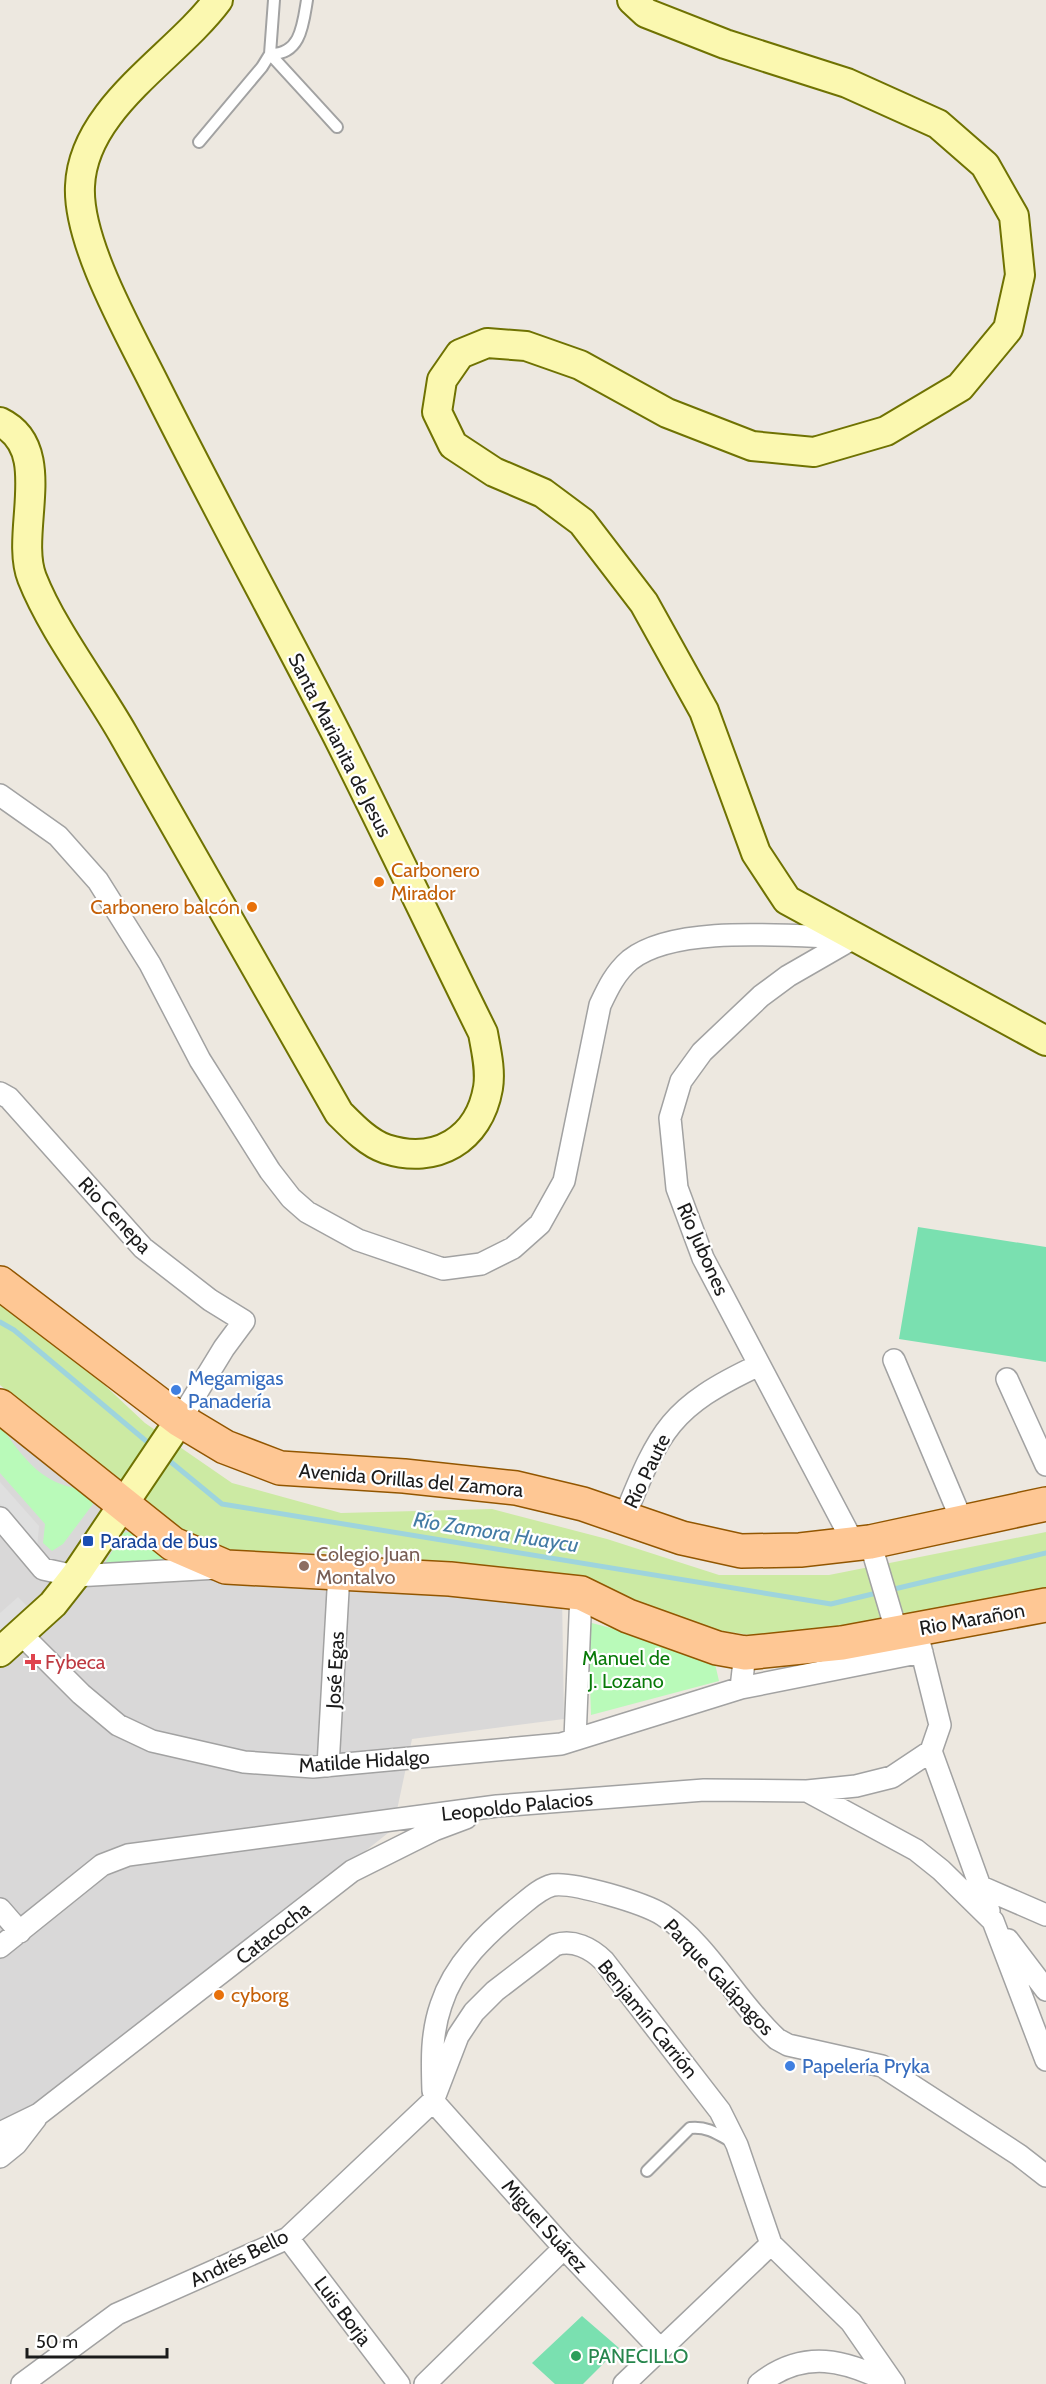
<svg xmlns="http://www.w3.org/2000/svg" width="1046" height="2384" viewBox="0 0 1046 2384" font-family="Cabin,sans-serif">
	<rect width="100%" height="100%" fill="#ede8e0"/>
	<path fill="#d9d8d8" d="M0,1409L247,1541L562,1595L564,1719L412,1739L393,1829L0,2143Z"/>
	<path fill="#cceaa3" d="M0,1300L35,1320L145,1423L232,1483L341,1513L492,1509L607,1539L719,1575H829L1046,1532V1596L908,1615L770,1638L681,1625L604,1585L373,1553L231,1552L167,1524L0,1385Z"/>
	<path fill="#b9fab9" d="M0,1424C13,1444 29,1467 50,1479C68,1490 79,1483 93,1504L63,1544L52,1551L43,1543L45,1524L0,1473Z
		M135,1531L172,1559L168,1566L104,1565L123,1533Z
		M588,1622L713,1655L719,1681L591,1715Z"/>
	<path fill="#7ae0b0" d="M918,1227L1046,1247V1362L899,1339Z
		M582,2316L619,2348L583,2384H555L532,2363Z"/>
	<path fill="#dfdfdf" d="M0,1482L39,1526L37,1548L0,1504Z
		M18,1597L31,1610L0,1635V1613Z"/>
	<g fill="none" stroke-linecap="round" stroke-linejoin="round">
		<path stroke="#9ed4dd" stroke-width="5" d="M0,1322L14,1330L152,1446
			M166,1458L222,1504L831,1604L881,1592
			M890,1590L1046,1553"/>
		<defs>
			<path id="lane" d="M307,0C303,24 301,55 270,54L337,127
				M199,142L262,67L270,54L274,0
				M647,2171L690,2128C707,2126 718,2134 732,2142"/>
			<path id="street" d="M0,795L58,836L98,881L150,964L200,1060L270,1171L291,1198L307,1212L358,1240L443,1269L481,1264L513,1248L540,1224L564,1181L600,1005C608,988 615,973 630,960C677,923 795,937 855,938
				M854,938L788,976L761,996L702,1052L681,1081L670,1118L677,1188L703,1258L854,1544
				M0,1093L9,1098L143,1248L210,1300L244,1321L224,1348L180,1420
				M894,1360L962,1521
				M1007,1379L1046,1465
				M0,1518L43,1569L75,1576L218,1568
				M624,1518C660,1429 670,1407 759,1365
				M870,1542L897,1633
				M21,1634L81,1694L118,1725L152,1741L244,1762L313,1767L561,1744L741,1688L745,1653
				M741,1688L922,1652
				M575,1739L581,1593
				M931,1751L989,1911
				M328,1766L339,1573
				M807,1791L916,1850L941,1870L993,1921L1046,2060
				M979,1886L1046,1915
				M0,1909L20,1932
				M1008,1940L1046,1990
				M0,1947L102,1865L128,1855L497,1806L704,1790L807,1791L856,1786L892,1777L931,1751L940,1725L916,1629
				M433,2091C432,2061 431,2034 441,2005C454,1964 486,1934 519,1907C529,1899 540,1888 553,1885C574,1882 644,1903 663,1915C709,1945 736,2002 777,2039L788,2045L882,2066L1019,2155L1046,2176
				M433,2101L564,2248L660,2349
				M0,2133L39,2114L352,1871L434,1830L466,1818
				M0,2157L16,2144L36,2118
				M288,2238L399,2384
				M22,2384L117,2314L288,2238L433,2101L458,2036L474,2012L495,1991L555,1945C573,1939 591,1948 604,1961L720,2111L737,2145L771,2244L851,2322L894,2384
				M425,2384L564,2248
				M624,2384L771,2244
				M759,2384C804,2348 846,2360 893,2384"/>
			<path id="secondary" d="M632,0L646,13L725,44L847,83L938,124L985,165L1014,216L1020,275L1008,329L960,387L886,431L814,452L752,446L667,413L580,365L526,346L487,343L460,354L442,380L437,412L453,445L494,472L543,493L582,522L644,603L704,711L756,853L787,900L1046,1041
				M0,422C56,449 14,532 32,578C52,629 95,685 123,734C195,860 267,987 339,1113C352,1126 368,1143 386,1149C436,1165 479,1140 488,1088C491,1070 486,1050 483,1033C434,934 387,834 337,735C278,620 215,505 157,389C131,336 77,243 80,186C83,108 175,58 218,0
				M0,1652L53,1604L75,1576L180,1420"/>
			<path id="primary" d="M0,1283L180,1420L225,1447L280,1468L404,1476L516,1488L583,1504L682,1538L741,1551L800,1550L870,1542L1046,1504
				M0,1406L173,1544L226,1567L450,1579L581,1593L628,1616L717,1648L745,1653L842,1643L1046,1605"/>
		</defs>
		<use href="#lane" stroke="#a2a2a2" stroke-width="14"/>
		<use href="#street" stroke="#a2a2a2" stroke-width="24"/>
		<use href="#secondary" stroke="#6f7202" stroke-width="32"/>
		<use href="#primary" stroke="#925600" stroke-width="36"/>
		<use href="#lane" stroke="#fff" stroke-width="10"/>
		<use href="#street" stroke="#fff" stroke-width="21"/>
		<use href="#secondary" stroke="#fbf8b0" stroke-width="28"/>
		<use href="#primary" stroke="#fec794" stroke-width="33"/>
	</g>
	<g fill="#e8710a" stroke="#fff" stroke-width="2">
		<circle cx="379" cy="882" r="6"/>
		<circle cx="252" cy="907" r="6"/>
		<circle cx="219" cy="1995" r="6"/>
	</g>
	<g fill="#3f7fe0" stroke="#fff" stroke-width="2">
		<circle cx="176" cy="1390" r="6"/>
		<circle cx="790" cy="2066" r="6"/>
	</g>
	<rect fill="#1a4fb4" stroke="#fff" stroke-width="2" x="82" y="1535" width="12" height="12" rx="3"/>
	<circle fill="#8d6e63" stroke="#fff" stroke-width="2" cx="304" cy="1566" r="6"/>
	<path fill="#e0444e" stroke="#fff" stroke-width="2" d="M30 1653h6v6h6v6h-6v6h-6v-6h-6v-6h6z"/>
	<circle fill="#2e9e5b" stroke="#fff" stroke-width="2" cx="576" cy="2356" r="6"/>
	<g text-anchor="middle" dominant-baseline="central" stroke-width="4.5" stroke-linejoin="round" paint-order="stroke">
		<g font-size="20" fill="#1b1b1b" stroke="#fff">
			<text transform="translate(340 745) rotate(63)">Santa Marianita de Jesus</text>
			<text transform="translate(115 1215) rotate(47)">Rio Cenepa</text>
			<text transform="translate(703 1249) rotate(66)">Río Jubones</text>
			<text transform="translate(647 1471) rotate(-64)">Río Paute</text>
			<text transform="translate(411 1480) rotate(5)">Avenida Orillas del Zamora</text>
			<text transform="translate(972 1619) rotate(-10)">Rio Marañon</text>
			<text transform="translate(335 1670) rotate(-87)">José Egas</text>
			<text transform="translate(364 1761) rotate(-4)">Matilde Hidalgo</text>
			<text transform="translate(517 1806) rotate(-6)">Leopoldo Palacios</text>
			<text transform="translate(273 1933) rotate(-38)">Catacocha</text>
			<text transform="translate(719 1977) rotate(47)">Parque Galápagos</text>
			<text transform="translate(648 2019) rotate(51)">Benjamín Carrión</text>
			<text transform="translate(545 2226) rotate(48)">Miguel Suárez</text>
			<text transform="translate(239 2258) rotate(-26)">Andrés Bello</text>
			<text transform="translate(343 2311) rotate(53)">Luis Borja</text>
		</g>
		<g font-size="20" fill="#c56008" stroke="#fff" text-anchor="start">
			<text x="391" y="870">Carbonero<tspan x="391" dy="23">Mirador</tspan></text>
			<text x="240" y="907" text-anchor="end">Carbonero balcón</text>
			<text x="231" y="1995">cyborg</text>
		</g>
		<g font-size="20" fill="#366cbe" stroke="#fff" text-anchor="start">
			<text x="188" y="1378">Megamigas<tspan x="188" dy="23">Panadería</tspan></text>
			<text x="802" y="2066">Papelería Pryka</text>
		</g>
		<g font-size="20" fill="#164399" stroke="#fff" text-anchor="start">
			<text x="100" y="1541">Parada de bus</text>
		</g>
		<g font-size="20" fill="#785e54" stroke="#fff" text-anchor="start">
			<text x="316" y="1554">Colegio Juan<tspan x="316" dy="23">Montalvo</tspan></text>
		</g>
		<g font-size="20" fill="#087a08" stroke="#fff">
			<text x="626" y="1658">Manuel de<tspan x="626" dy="23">J. Lozano</tspan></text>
		</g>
		<g font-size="20" fill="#be3a42" stroke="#fff" text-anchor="start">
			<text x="45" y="1662">Fybeca</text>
		</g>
		<g font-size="20" fill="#27864d" stroke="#fff" text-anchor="start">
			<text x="588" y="2356">PANECILLO</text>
		</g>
		<g font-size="21" font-style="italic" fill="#437ba4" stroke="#fff">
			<text transform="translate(496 1532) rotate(9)">Río Zamora Huaycu</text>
		</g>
	</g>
	<path d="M27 2348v9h140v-9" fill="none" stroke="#1b1b1b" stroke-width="3"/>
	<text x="36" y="2348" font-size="18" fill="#1b1b1b" stroke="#ffffff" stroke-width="4.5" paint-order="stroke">50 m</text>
</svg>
